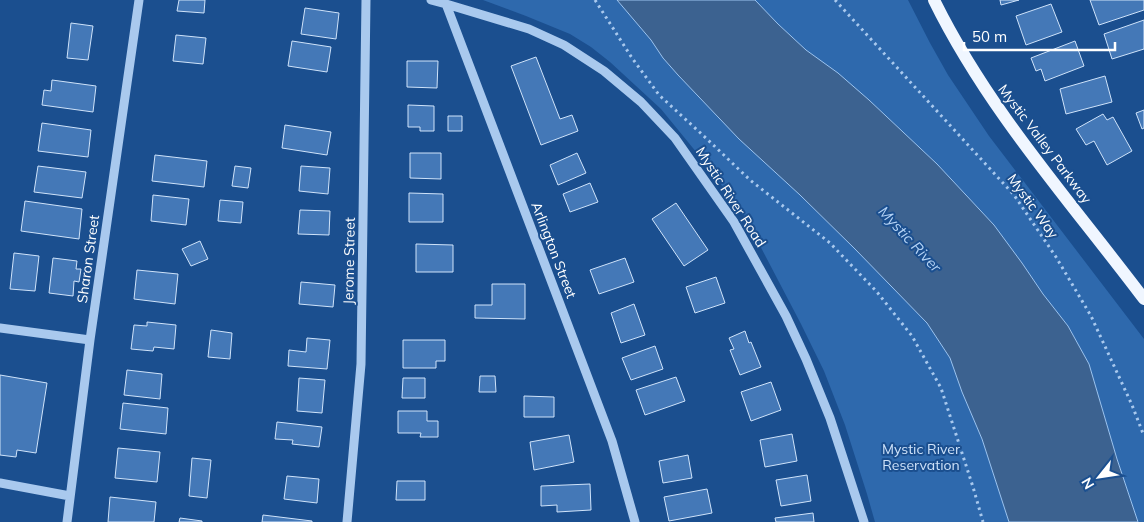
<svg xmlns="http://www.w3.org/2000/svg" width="1144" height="522" viewBox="0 0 1144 522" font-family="Mulish,sans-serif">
	<rect width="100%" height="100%" fill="#1b4f8f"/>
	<path fill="#2e69ad" d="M483,0H617L651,40L663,58L678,75L820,215L855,249L927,323L950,358L962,392L982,439L1009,522H875L867,494L845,425L824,371L801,324L745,217L706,164L661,109L610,62L591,47L570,34L526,16Z
		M755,0H908L930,43L948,75L989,136L1144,339V522H1138L1117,459L1089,364L1068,326L1043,294L1022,263L994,225L937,164L869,100L806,50L778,24Z"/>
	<path fill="#3c6290" stroke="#9cc4f0" d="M617,0H755L778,24L806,50L838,73L869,100L937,164L994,225L1022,263L1043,294L1068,326L1089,364L1117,459L1138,522H1009L982,439L962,392L950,358L927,323L855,249L800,195L739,139L678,75L663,58L651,40Z"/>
	<path fill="#4478b7" stroke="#cfe3fa" d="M179,0H205L204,13L177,11Z
		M1000,0H1019L1001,5Z
		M1090,0H1144V10L1099,25Z
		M1051,4L1062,32L1026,45L1016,16Z
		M305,8L339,13L336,39L301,34Z
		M1144,20V49L1112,59L1104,34Z
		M71,23L93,26L88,60L67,58Z
		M176,35L206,38L203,64L173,61Z
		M292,41L331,47L327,72L288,66Z
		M1075,41L1084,66L1045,81L1041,69L1036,71L1031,58Z
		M536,57L560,119L572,115L578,131L541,145L511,66Z
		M407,61H438L437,88L407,87Z
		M1105,76L1112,102L1066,114L1060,89Z
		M52,80L96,86L93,112L42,105L44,90L51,91Z
		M408,105L434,106V131H420V127H408Z
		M1144,110V128L1142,129L1136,113Z
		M1103,114L1107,120L1113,117L1132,151L1107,165L1094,141L1086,145L1076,129Z
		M448,116H462V131H448Z
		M42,123L91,130L88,157L38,151Z
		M285,125L331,132L327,155L282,148Z
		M410,153H441V179L410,178Z
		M577,153L586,173L558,185L550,165Z
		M155,155L207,161L204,187L152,181Z
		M38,166L86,172L82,198L34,192Z
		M235,166L251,168L248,188L232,186Z
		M301,166L330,168L328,194L299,191Z
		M590,183L598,202L570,212L563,194Z
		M409,193L443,194V222H409Z
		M153,195L189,199L186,225L151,221Z
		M220,200L243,202L241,223L218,221Z
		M25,201L82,209L79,239L21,231Z
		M676,203L708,250L684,266L652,219Z
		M300,210L330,211L329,235L298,234Z
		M200,241L208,259L191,266L182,249Z
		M416,244L453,245V272H416Z
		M14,253L39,256L35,291L10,289Z
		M53,258L77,261L76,269H81L79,282L74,281L73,296L49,293Z
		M625,258L634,282L599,294L590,270Z
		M137,270L178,274L175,304L134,299Z
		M716,277L725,303L695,313L686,287Z
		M301,282L335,285L333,307L299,304Z
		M492,284H525V319L475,318V305H492Z
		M634,304L645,335L621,343L611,313Z
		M147,322L176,325L174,349L154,347L153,351L131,349L134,325L147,326Z
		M211,330L232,333L230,359L208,357Z
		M745,331L749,343L751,342L761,367L740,375L730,350L734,349L729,338Z
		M307,338L330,340L327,369L288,366L289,350L306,352Z
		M403,340H445V361H436V368H403Z
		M655,346L663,369L631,380L622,358Z
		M127,370L162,374L160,399L124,395Z
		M0,375L47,383L36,453L17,450L16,457L0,455Z
		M480,376H495L496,392H479Z
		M676,377L685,401L645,415L636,390Z
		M299,378L325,380L322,413L297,411Z
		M403,378H425V398H402Z
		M771,382L781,410L751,421L741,392Z
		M524,396L554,397V417H524Z
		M123,403L168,408L166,434L120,429Z
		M398,411H427V421H438V437H420L421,433H398Z
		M277,422L322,427L319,447L292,444L293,440L275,439Z
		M792,434L797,461L765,467L760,440Z
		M569,435L574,462L534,470L530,442Z
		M118,448L160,452L157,482L115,478Z
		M688,455L692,478L663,483L659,461Z
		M192,458L211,460L207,498L189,496Z
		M807,475L811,501L781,506L776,480Z
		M287,476L319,479L317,503L284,499Z
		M397,481H425V500H396Z
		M590,484L591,510L557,512V505L541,506V486Z
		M707,489L712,513L669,521L664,497Z
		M110,497L156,502L154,522H108Z
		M813,513L814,522H776L775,518Z
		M263,515L312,521V522H262Z
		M180,518L202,521V522H179Z"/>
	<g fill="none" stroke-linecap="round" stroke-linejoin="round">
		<path stroke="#a9c9ee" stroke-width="3" stroke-dasharray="2.5 4" stroke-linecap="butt" d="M595,0L632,58L659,95L707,139L750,180L830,243L877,292L912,336L941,388L973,487L983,522
			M835,0L1014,195L1056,257L1091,316L1132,405L1144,436"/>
		<path stroke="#a9c9ee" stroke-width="9" d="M431,0L446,4L612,441L635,522
			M446,4L529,29L564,45L604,71L641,102L675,138L734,222L786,316L806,359L830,418L864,522
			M0,328L90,340
			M0,483L70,496
			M67,522L90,340L139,0
			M347,522L361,364L366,0"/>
		<path stroke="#f0f6ff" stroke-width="12" d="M934,0C988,110 1071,202 1144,299"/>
	</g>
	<g text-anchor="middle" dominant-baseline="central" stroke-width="4" stroke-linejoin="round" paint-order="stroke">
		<g font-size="14" fill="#fff" stroke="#1b4f8f">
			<text transform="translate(1045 144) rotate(53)">Mystic Valley Parkway</text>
			<text transform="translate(731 197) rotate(57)">Mystic River Road</text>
			<text transform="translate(1033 206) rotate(54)">Mystic Way</text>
			<text transform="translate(554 250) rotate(69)">Arlington Street</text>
			<text transform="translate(88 259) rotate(-82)">Sharon Street</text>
			<text transform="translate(349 261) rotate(-89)">Jerome Street</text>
		</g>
		<g font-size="14" fill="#cfe3fa" stroke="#1b4f8f">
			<text x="921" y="449">Mystic River<tspan x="921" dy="16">Reservation</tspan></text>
		</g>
		<g font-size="15" font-style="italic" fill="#b5d3f5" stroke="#1b4f8f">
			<text transform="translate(910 239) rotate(47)">Mystic River</text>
		</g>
	</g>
	<g transform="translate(1099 477) rotate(240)" stroke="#1b4f8f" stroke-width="4" paint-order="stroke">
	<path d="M0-4L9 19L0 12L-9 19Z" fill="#ffffff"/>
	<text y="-8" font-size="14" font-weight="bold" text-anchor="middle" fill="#ffffff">N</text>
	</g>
	<path d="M964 42v8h151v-8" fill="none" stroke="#ffffff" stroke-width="2.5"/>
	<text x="972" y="42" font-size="15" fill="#ffffff" stroke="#1b4f8f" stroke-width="4" paint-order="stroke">50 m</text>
</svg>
